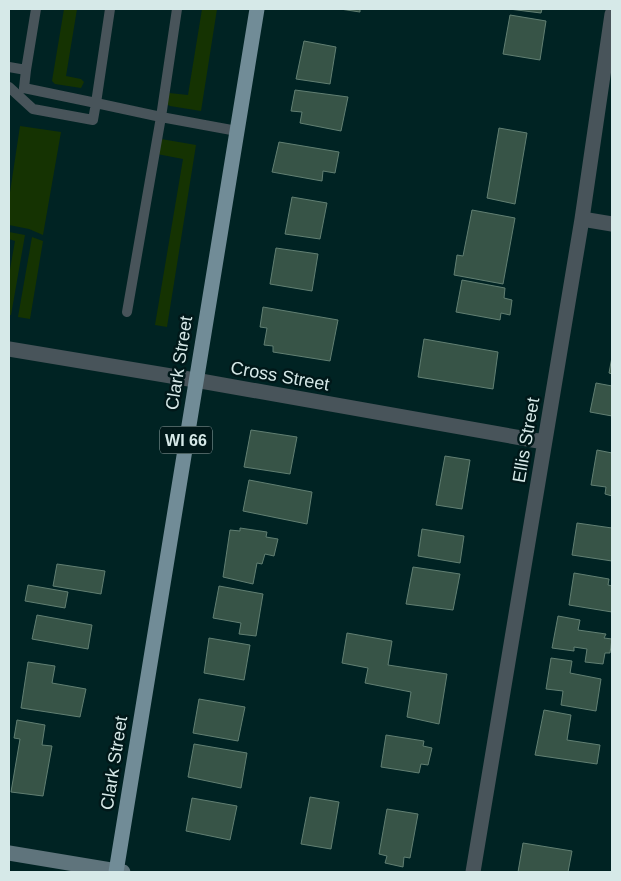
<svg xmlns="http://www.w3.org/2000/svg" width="621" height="881" viewBox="0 0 621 881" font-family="Arial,sans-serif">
	<rect width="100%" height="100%" fill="#002323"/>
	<path fill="#153302" d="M64,9H77L66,76L81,79L84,82L81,88L55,84L52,81Z
		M202,9H217L201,111L170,106L163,102L169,93L188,95Z
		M20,126L61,132L43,235L29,229L9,225V199Z
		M161,139L196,145L167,327L155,325L183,159L157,154Z
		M9,232L25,235L11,315H9V275L15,241L9,239Z
		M32,237L43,241L30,319L18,317Z"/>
	<path fill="#375447" stroke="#617f72" d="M340,9H360V12Z
		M509,9H542L541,13Z
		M510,15L546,21L540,60L503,54Z
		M304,41L336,47L330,84L296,79Z
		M295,90L348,97L341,131L300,123L302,112L291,111Z
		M499,128L527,133L515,204L487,198Z
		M279,142L339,152L335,173L323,171L322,181L272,172Z
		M292,197L327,203L320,239L285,234Z
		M472,210L515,218L503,284L454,275L457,255L463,256Z
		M276,248L318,254L312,291L270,284Z
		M462,280L505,288L504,298L512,300L510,315L501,313L500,320L456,312Z
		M263,307L338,320L330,361L273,352V346L264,345L267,328L260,327Z
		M424,339L498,352L493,389L418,377Z
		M612,357V374L609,373Z
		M596,383L612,386V416L590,412Z
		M251,430L297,437L290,474L244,467Z
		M597,450L612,453V496L605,494L606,487L591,485Z
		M445,456L470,460L462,509L436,505Z
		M249,480L312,492L307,524L243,511Z
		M577,523L612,528V561L572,555Z
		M240,528L267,532L266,537L278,539L274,556L265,554L262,564L257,563L253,584L223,577L230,530L240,531Z
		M422,529L464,536L460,563L418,556Z
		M57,564L105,571L101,594L53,586Z
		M413,567L460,574L453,610L406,604Z
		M574,573L609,579L608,585L612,586V612L569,605Z
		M28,585L68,592L65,608L25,601Z
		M219,586L263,594L256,636L239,634L241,623L213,618Z
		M37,615L92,625L88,649L32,639Z
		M558,616L580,620L578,630L606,634L604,638L612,639L610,653H605L603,664L585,662L587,649L574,647V651L552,648Z
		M347,633L392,641L388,665L447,674L439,724L407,717L411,692L365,683L368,668L342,663Z
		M209,638L250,645L244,680L204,673Z
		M551,658L572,661L570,673L601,679L596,711L561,705L563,691L546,689Z
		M28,662L55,666L52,683L86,689L80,717L21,708Z
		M199,699L245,707L238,741L193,733Z
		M544,710L571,715L567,740L600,745L597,764L535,755Z
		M17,720L45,725L42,745L52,746L43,796L11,792L20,739L14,738Z
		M386,735L424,741L423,746L432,748L428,765L421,764L419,773L381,767Z
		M194,744L247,753L241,788L188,777Z
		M310,797L339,802L331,849L301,844Z
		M192,798L237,806L230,840L186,831Z
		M387,809L418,814L410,858L404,857L403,867L385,863L387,856L379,854Z
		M523,843L572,851L568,872H518Z"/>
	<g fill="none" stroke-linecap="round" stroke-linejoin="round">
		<path stroke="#48545a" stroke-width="10" d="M110,9L96,103L161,117L127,312
			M177,9L161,117L237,131
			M9,67L26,70L36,9
			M9,87L33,109L93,120L96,103L24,88L26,70"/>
		<path stroke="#48545a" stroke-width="15" d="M582,219L612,224
			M9,349L195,380L544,442
			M473,872L582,219L612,14"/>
		<path stroke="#5f747c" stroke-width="15" d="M9,853L123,872"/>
		<path stroke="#718c97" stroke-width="15" d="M116,872L257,9"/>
	</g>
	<g text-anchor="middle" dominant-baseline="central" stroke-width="5" stroke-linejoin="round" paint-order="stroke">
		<rect fill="#001819" stroke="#96aaaa" stroke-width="1" x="160" y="426.5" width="52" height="27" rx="4"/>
		<g font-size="16" font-weight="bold" fill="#d6e9e8">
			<text x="186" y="440">WI 66</text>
		</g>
		<g font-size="18" fill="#d6e9e8" stroke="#001819">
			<text transform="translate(179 363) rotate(-81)">Clark Street</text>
			<text transform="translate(280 376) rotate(10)">Cross Street</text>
			<text transform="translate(526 440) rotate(-80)">Ellis Street</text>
			<text transform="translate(114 763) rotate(-81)">Clark Street</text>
		</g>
	</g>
	<rect width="621" height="881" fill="none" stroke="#d6e9e8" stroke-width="20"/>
</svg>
